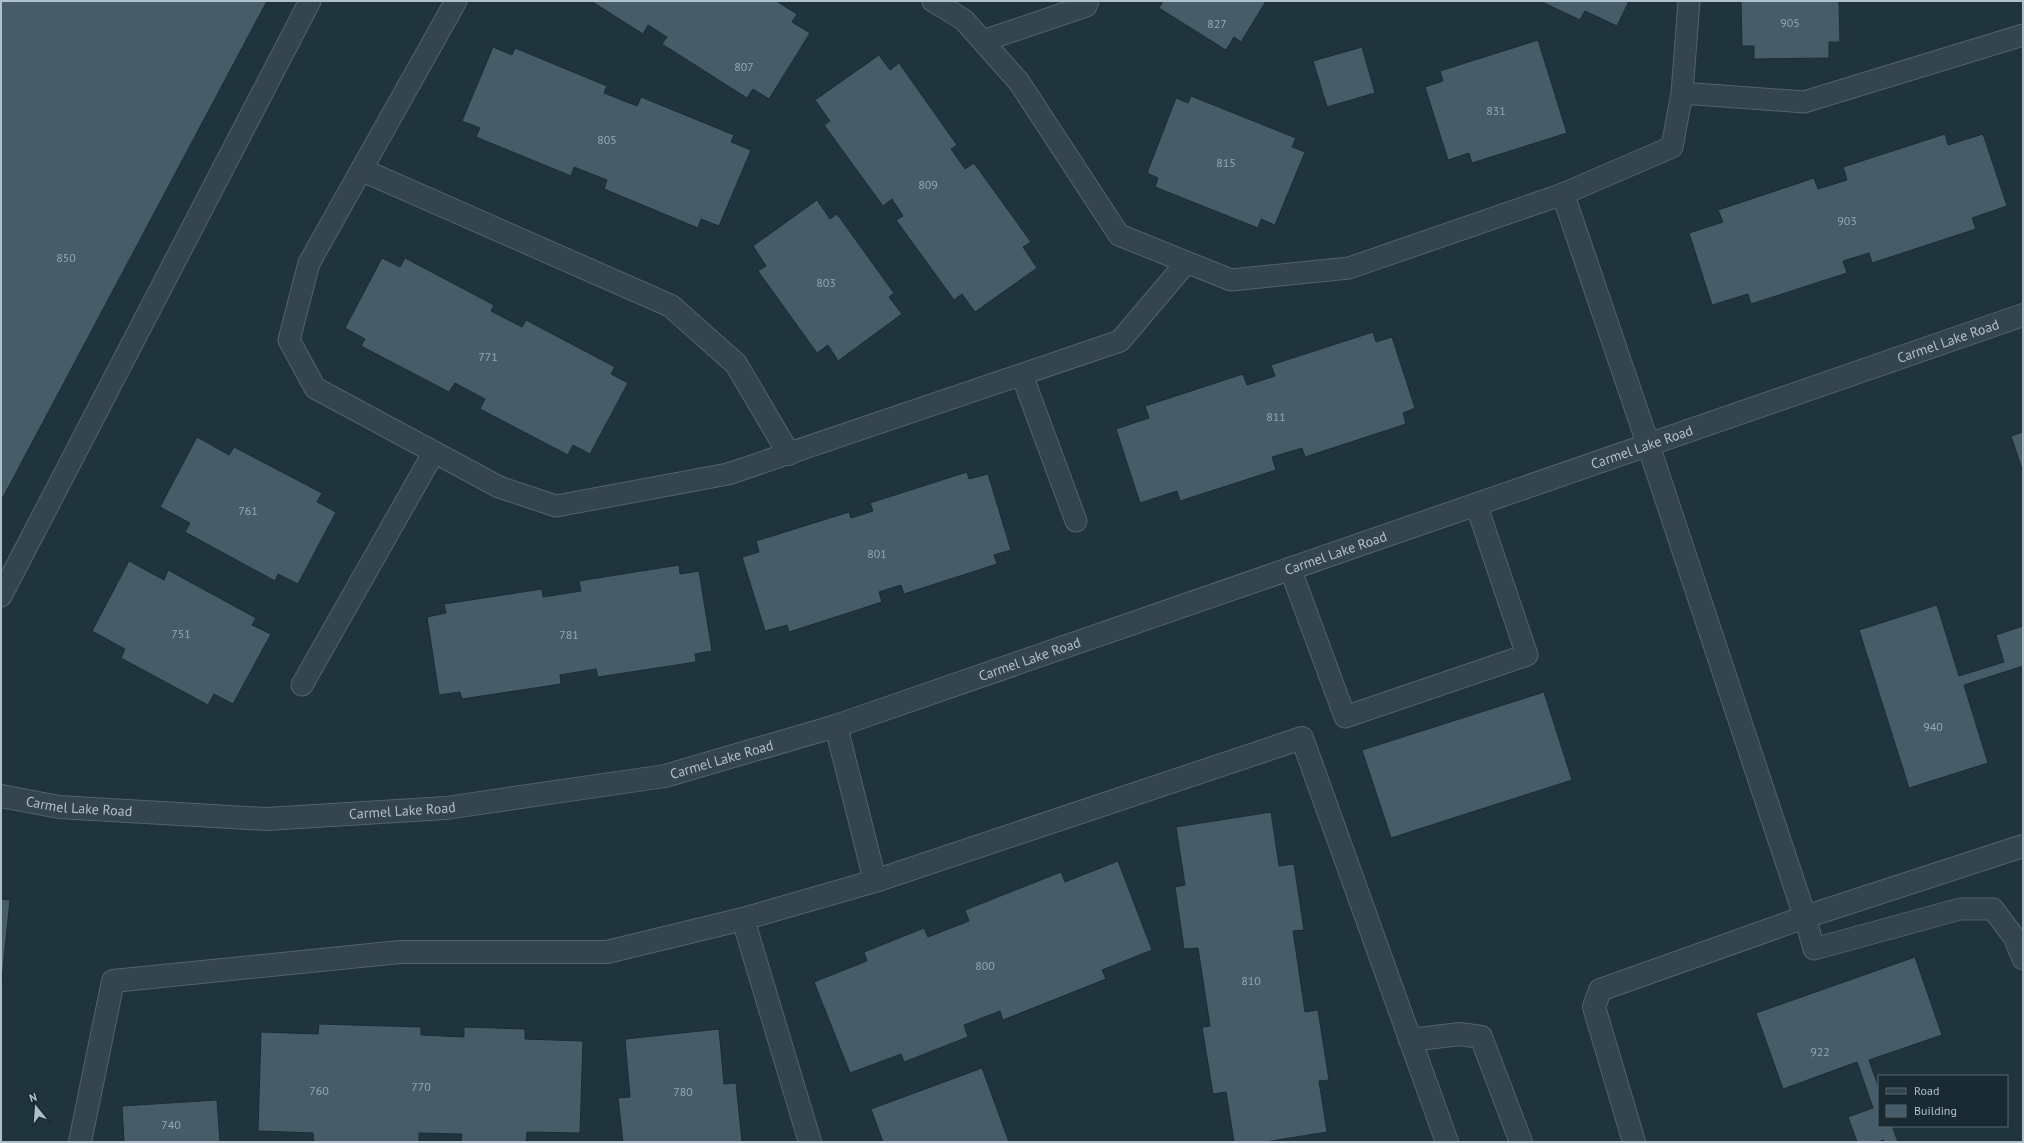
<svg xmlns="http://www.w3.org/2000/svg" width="2024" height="1143" viewBox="0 0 2024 1143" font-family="'PT Sans',sans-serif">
	<rect width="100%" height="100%" fill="#20343e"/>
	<path fill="#465c68" stroke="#1c2c35" d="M1,1H267L1,501Z
		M591,1H776L797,14L792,22L810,33L769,99L753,89L747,98L662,44L667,37L648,25L643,34Z
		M1163,1H1266L1241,42L1234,37L1226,50L1159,8Z
		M1540,1H1629L1617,26L1585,11L1580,20Z
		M1741,1H1839L1840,42H1829V58L1754,59V46H1742Z
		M1538,40L1567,133L1472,163L1469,153L1448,160L1425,87L1443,81L1440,71Z
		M493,47L512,55L515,48L607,86L604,93L637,106L641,97L734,135L731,142L751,150L719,226L701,219L698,228L604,189L607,180L574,167L571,176L476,137L480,128L462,121Z
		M1362,47L1375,93L1327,107L1313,61Z
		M879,55L890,70L899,63L957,145L951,149L965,169L974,163L1031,242L1023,247L1037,268L975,312L962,294L954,300L896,220L903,216L892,199L883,206L824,125L830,121L815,100Z
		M1191,96L1296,138L1292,147L1305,152L1275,225L1261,219L1258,228L1155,187L1158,178L1147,173L1176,98L1188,103Z
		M1945,134L1948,145L1983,134L2007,206L1972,218L1976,229L1872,263L1869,253L1843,261L1847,273L1751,304L1748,294L1712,305L1689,233L1723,222L1718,210L1814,178L1818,189L1847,180L1843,167Z
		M817,200L830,219L837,214L894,293L889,297L902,314L838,361L828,345L817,353L758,271L766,266L753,246Z
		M382,258L400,267L405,258L494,305L491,311L522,327L526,320L615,367L611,374L628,383L590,454L573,445L568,455L480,409L485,399L455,383L449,392L361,346L365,339L345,328Z
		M1373,332L1376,342L1392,337L1415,408L1403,413L1406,424L1305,457L1302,448L1272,457L1276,470L1180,501L1177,491L1140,503L1116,429L1149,418L1145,406L1243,374L1247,385L1275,376L1271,365Z
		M2023,432V472L2011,436Z
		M197,437L229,455L234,447L322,493L317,502L336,512L298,584L278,574L275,581L185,532L190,523L160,507Z
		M967,472L969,479L988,474L1011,550L994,555L997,564L904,594L901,585L879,592L882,602L789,632L787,625L765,631L742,557L759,552L756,541L849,512L851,518L873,511L870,503Z
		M129,561L164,580L168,570L256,618L252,625L271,634L233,704L214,694L208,705L121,658L125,649L92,631Z
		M679,565L680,574L699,571L712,651L695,654L696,662L598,677L596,669L560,675L561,684L462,699L460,692L439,695L427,617L446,613L444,604L542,589L543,597L581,591L579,581Z
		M1937,605L1959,676L2004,662L1996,635L2023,626V666L1964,685L1988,763L1909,788L1859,630Z
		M1544,692L1572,780L1391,838L1362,750Z
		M1271,812L1279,866L1294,864L1304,930L1293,931L1305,1012L1318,1010L1329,1080L1319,1081L1327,1132L1265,1142H1234L1226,1092L1213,1094L1202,1027L1210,1026L1198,948L1184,949L1175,887L1185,885L1176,827Z
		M1118,861L1152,950L1102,970L1106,979L1003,1020L1000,1011L964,1025L968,1037L904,1062L901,1054L850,1073L814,982L867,961L864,952L924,928L928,937L969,921L965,910L1061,872L1065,882Z
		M1,899L10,900L1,989Z
		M1915,957L1942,1035L1869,1060L1879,1088V1126H1892L1898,1142H1884V1140L1877,1142H1857L1848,1117L1873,1108L1857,1062L1783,1089L1756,1013Z
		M319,1024L421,1027V1035L464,1037V1027L525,1029V1039L583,1041L580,1133L527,1132L526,1142H461L462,1134L419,1133V1142H314L313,1133L258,1131L261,1032L318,1034Z
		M719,1029L724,1084L736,1083L742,1142H623L618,1098L630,1097L625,1039Z
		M982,1068L1009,1142H883L871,1109Z
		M217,1100L220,1142H124L122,1106Z"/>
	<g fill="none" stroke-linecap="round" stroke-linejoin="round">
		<defs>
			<path id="service" d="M456,1L309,263L289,340L315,388L499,487L556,506L728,474L1120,341L1186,263
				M933,1L964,20L1019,82L1119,235L1231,280L1349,268L1563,194L1672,147L1682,93L1689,1
				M983,41L1086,6L1088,1
				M1682,93L1804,102L2023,35
				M1022,375L1076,521
				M1290,568L1345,717L1527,655L1476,504
				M1,596L310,1
				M302,685L434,452
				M1805,917L1814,949L1960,909H1993L2014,937L2023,959"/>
			<path id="minor" d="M362,170L671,306L736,364L789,454
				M1563,194L1648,444L1805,917
				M836,726L875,881
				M743,919L810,1142
				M1410,1040L1460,1034L1481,1037L1521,1142
				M80,1142L113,981L400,952H607L743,919L875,881L1302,738L1447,1142
				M1634,1142L1594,1007L1600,990L1805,917L2023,846"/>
			<g id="tertiary">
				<path id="s1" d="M1,796L59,807L266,819L446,808L665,776L836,726L2023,315"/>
			</g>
		</defs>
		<use href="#service" stroke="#53636c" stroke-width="23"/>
		<use href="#minor" stroke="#53636c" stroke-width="24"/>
		<use href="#tertiary" stroke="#53636c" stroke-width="24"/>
		<use href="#service" stroke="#35454e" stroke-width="21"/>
		<use href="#minor" stroke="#35454e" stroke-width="22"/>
		<use href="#tertiary" stroke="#35454e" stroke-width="22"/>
	</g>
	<g text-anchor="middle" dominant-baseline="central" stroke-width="3" stroke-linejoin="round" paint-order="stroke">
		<g font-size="12" fill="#96a7b2">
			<text x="1790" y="22">905</text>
			<text x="1217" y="23">827</text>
			<text x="744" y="66">807</text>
			<text x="1496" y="110">831</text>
			<text x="607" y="139">805</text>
			<text x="1226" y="162">815</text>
			<text x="928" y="184">809</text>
			<text x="1847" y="220">903</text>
			<text x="66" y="257">850</text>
			<text x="826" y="282">803</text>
			<text x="488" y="356">771</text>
			<text x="1276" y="416">811</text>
			<text x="248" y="510">761</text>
			<text x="877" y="553">801</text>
			<text x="181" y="633">751</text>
			<text x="569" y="634">781</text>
			<text x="1933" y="726">940</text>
			<text x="985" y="965">800</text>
			<text x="1251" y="980">810</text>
			<text x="1820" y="1051">922</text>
			<text x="421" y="1086">770</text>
			<text x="319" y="1090">760</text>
			<text x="683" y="1091">780</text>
			<text x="171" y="1124">740</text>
		</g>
		<g font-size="14" fill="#b0c0ca" stroke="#1a2a33">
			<text stroke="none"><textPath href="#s1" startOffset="2023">Carmel Lake Road</textPath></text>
			<text stroke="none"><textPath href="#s1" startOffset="1699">Carmel Lake Road</textPath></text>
			<text stroke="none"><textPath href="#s1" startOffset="1375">Carmel Lake Road</textPath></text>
			<text stroke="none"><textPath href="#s1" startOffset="1051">Carmel Lake Road</textPath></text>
			<text stroke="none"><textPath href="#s1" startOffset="727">Carmel Lake Road</textPath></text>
			<text stroke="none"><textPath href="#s1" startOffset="79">Carmel Lake Road</textPath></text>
			<text stroke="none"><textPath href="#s1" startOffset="403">Carmel Lake Road</textPath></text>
		</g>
	</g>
	<rect width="2024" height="1143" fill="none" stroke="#b0c0ca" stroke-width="4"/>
	<rect x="1878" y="1075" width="130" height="52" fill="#1a2a33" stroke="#56666f"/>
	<rect x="1886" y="1088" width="20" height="6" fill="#35454e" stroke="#56666f"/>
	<text x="1914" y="1095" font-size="12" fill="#b0c0ca">Road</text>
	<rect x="1886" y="1105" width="20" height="12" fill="#465c68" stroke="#56666f"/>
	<text x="1914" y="1115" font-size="12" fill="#b0c0ca">Building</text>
	<g transform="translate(36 1107) rotate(343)" stroke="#1a2a33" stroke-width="3" paint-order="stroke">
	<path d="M0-3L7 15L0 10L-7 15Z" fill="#b0c0ca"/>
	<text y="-6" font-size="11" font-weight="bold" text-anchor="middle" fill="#b0c0ca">N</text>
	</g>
</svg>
